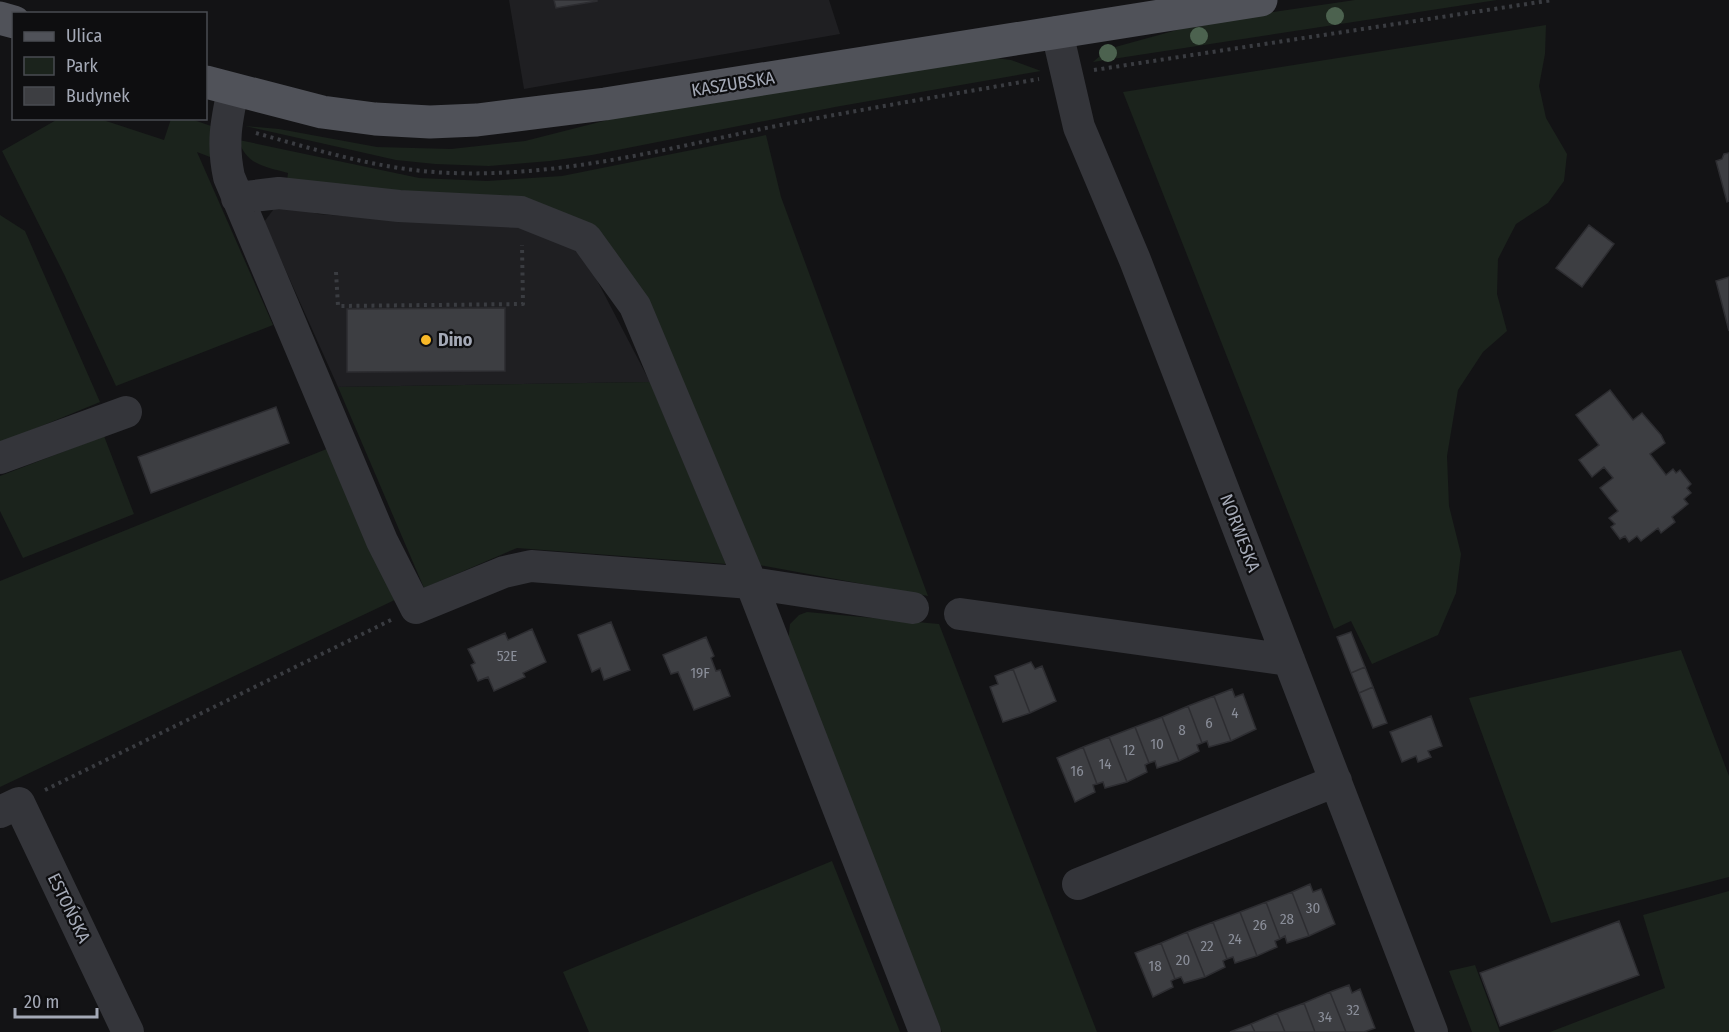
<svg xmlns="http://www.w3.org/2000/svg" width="1729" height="1032" viewBox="0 0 1729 1032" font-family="'Fira Sans Condensed',sans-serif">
	<rect width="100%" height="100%" fill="#131315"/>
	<path fill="#1f1f22" d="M509,0H829L840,34L524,89Z
		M279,202L318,214L410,221L544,220L575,238L650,382L338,387L264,222Z"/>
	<path fill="#1b231c" d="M1355,0H1497L1093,62L1108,49L1206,22Z
		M1546,25L1545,54L1539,86L1546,118L1567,154L1564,181L1548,203L1516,224L1498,259L1497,294L1507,331L1483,352L1458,390L1447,456L1449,506L1461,554L1456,593L1438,635L1372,664L1351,621L1334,629L1123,92Z
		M995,58L1011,60L1041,71L835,107L592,155L550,161L489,166L435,164L396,160L245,126L279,129L377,147L451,149L525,141L635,113Z
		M58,119H100L164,140L171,119H191L211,126L210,157L197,152L273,325L116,386L64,274L2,151Z
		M766,135L781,197L928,596L759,565L597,230L287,181L288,173C267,167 245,165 239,140L419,178L487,181L562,176Z
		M0,215L25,231L100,402L0,443Z
		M650,382L726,564L517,548L424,588L338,387Z
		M104,436L134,514L23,558L0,511V476Z
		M334,446L401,597L0,787V581Z
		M807,612L939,624L1097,1032H942L788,643L790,624L799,615Z
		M1681,650L1729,776V877L1551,923L1469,698Z
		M832,861L900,1032H589L563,972Z
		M1729,891V1032H1550L1665,988L1643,915Z
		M1475,965L1500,1032H1472L1449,971Z"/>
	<path fill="#3d3e42" stroke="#2d2d31" stroke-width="1.5" d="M554,0H597V1L556,8Z
		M1729,153V201L1727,202L1716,161L1722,159L1724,154Z
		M1589,225L1614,244L1582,287L1556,268Z
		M1729,277V331L1716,281Z
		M505,308V371L347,372V309Z
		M1610,390L1633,420L1642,413L1661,435L1665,443L1650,454L1666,475L1673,469L1676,473L1680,470L1691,484L1687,488L1691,493L1684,499L1688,504L1672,517L1675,522L1661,533L1658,528L1641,541L1637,536L1629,542L1625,536L1620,539L1611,527L1615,524L1609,518L1618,511L1600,488L1613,478L1604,467L1592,477L1579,460L1599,445L1576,415Z
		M276,407L289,443L151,493L138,457Z
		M611,622L630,670L604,680L600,668L592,672L578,635Z
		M532,629L546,662L523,673L525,677L494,691L488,677L478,681L471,665L475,663L468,649L505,633L508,640Z
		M1351,632L1365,667L1351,673L1337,637Z
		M706,637L714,656L711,658L716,671L720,670L730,696L694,710L678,672L671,674L663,655Z
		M1031,662L1035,669L1042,666L1056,701L1030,713L1013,669Z
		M1365,667L1373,687L1359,693L1351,673Z
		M1013,669L1030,713L1003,722L990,687L998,684L995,676Z
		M1373,687L1387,723L1373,728L1359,693Z
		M1232,689L1235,697L1243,694L1256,729L1231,741L1214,696Z
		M1214,696L1231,741L1209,747L1207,741L1202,743L1188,706Z
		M1188,706L1202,743L1197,745L1199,751L1179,761L1162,717Z
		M1431,716L1442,746L1428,751L1431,757L1418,762L1416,756L1402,762L1390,732Z
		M1162,717L1179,761L1157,768L1155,761L1149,763L1135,727Z
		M1135,727L1149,763L1145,765L1147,772L1127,782L1109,737Z
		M1109,737L1127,782L1105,788L1103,782L1097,784L1083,747Z
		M1083,747L1097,784L1093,785L1095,792L1075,802L1057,758Z
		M1310,884L1313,892L1321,889L1335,924L1309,936L1292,892Z
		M1292,892L1309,936L1287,943L1285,936L1280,939L1266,902Z
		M1266,902L1280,939L1275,941L1277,947L1257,956L1240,912Z
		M1240,912L1257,956L1235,963L1233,957L1227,959L1213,922Z
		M1619,921L1639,975L1500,1026L1480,973Z
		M1213,922L1227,959L1223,961L1225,967L1205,977L1187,932Z
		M1187,932L1205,977L1184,983L1181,977L1175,979L1161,943Z
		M1161,943L1175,979L1171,981L1173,987L1153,997L1135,953Z
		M1349,985L1352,993L1360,989L1375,1028L1364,1032H1346L1330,992Z
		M1330,992L1346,1032H1315L1304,1003Z
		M1304,1003L1315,1032H1285L1277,1013Z
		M1277,1013L1285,1032H1255L1251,1024Z
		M1251,1024L1255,1032H1230Z"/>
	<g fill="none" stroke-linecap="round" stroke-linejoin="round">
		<path stroke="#3a3c41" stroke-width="4" stroke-dasharray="3 4.5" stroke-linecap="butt" d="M1094,70L1553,0
			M256,133C320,151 385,171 452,173C558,177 663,150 766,128C857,110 948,95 1039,79
			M336,272L338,306L523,304L522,245
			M45,790L391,620"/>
		<path stroke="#34353a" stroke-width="32" d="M1057,32L1079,127L1135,260L1432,1032
			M233,90C226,123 222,144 229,177L382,541L416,608L504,572L531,566L751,583L913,608
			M237,198L279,193L399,206L521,212L586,238L635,306L751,583L925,1032
			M0,458L126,412
			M960,614L1289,660
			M0,812L19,803L128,1032
			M1078,884L1336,781"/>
		<path stroke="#505259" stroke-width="33" d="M0,18L14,22
			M206,82L322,112L375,119L430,122L477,120L605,104L1261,0"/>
	</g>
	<g fill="#4c624f">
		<circle cx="1335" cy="16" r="9"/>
		<circle cx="1199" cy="36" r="9"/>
		<circle cx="1108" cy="53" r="9"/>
	</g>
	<circle fill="#f8b828" stroke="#0e0e10" stroke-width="2" cx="426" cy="340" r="6"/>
	<g text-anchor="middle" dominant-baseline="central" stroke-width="4.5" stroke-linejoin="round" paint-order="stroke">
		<g font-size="15" fill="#8a8e99">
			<text x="507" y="656">52E</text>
			<text x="700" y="673">19F</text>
			<text x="1235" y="713">4</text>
			<text x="1209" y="723">6</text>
			<text x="1182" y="730">8</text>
			<text x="1157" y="744">10</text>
			<text x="1129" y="750">12</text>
			<text x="1105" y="764">14</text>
			<text x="1077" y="771">16</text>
			<text x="1313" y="908">30</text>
			<text x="1287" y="919">28</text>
			<text x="1260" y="925">26</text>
			<text x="1235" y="939">24</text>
			<text x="1207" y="946">22</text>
			<text x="1183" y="960">20</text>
			<text x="1155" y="966">18</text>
			<text x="1353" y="1010">32</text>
			<text x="1325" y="1017">34</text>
		</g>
		<g font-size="18" fill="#a4a9b6" stroke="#0e0e10">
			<text transform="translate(733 84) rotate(-9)">KASZUBSKA</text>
			<text transform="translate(1240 533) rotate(69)">NORWESKA</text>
			<text transform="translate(69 908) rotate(64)">ESTOŃSKA</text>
		</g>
		<g font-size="18" font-weight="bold" fill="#a4a9b6" stroke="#0e0e10" text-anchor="start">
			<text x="438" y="340">Dino</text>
		</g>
	</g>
	<rect x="12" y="12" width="195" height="108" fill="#0e0e10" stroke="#4a4c52" stroke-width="1.5"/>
	<rect x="24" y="32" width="30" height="9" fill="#505259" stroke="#4a4c52" stroke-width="1.5"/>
	<text x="66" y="42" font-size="18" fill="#a4a9b6">Ulica</text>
	<rect x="24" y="57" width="30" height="18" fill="#1b231c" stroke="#4a4c52" stroke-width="1.5"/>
	<text x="66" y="72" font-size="18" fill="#a4a9b6">Park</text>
	<rect x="24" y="87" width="30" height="18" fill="#3d3e42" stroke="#4a4c52" stroke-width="1.5"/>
	<text x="66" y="102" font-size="18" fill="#a4a9b6">Budynek</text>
	<path d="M15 1008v9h82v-9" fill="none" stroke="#a4a9b6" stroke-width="3"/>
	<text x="24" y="1008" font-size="18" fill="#a4a9b6" stroke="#0e0e10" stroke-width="4.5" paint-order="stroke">20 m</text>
</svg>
